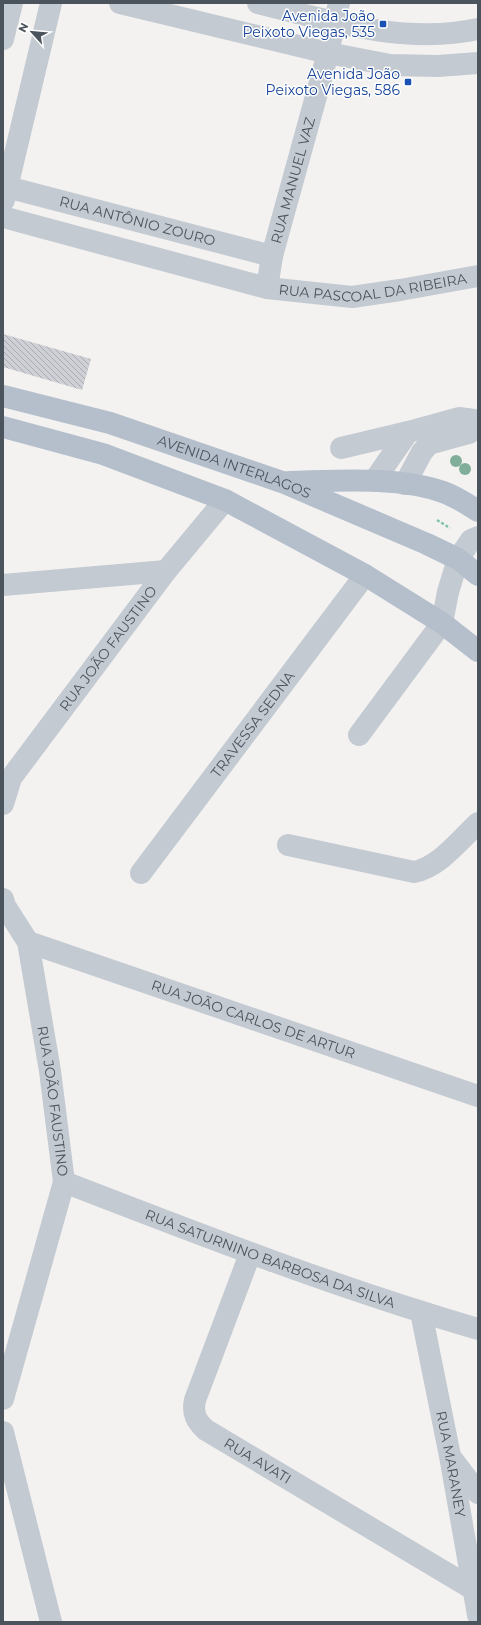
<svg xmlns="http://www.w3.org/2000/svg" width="481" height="1625" viewBox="0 0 481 1625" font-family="Montserrat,sans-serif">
	<defs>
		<pattern id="building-back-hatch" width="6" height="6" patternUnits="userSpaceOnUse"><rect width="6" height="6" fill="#cfd0d5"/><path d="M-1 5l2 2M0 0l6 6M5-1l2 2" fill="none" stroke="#aaabb0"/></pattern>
	</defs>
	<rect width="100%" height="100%" fill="#f3f2f1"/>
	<path fill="url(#building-back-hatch)" d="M3,334L91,359L82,390L3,367Z"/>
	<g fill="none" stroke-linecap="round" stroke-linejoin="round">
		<path stroke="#82c5a8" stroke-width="2.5" stroke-dasharray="3 2" stroke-linecap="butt" d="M437,520L450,528"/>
		<g stroke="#c4cad1" stroke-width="22">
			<path d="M120,3L328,53L390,65L438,66L478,63"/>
			<path d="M258,3C330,21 404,45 478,29"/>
			<path d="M3,39L12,3"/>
			<path id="s1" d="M3,186L272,256"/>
			<path d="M4,200L51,3"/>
			<path id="s2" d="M3,217L267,288L352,297L400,290L478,276"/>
			<path id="s3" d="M267,288L272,256L328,53L339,3"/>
			<path d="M341,448L408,432"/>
			<path d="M374,481L408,432L459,418L474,420"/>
			<path d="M405,484L422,452L429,444L469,433"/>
			<path d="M3,585L166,571"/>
			<path d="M359,735L442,623L448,592L458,559L471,540L478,537"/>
			<path id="s4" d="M3,804L11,778L166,571L225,500"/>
			<path d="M288,845L414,872C439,867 459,841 478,823"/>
			<path id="s5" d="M141,873L365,575"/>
			<path id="s6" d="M3,899L5,906L28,942L50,1071L64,1182L3,1399"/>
			<path id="s7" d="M28,942L478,1096"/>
			<path id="s8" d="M64,1182C201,1235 337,1288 478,1329"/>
			<path id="s9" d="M250,1254L195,1400C192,1413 196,1421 206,1430L473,1589"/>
			<path id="s10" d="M421,1312L450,1456L478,1615"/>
			<path d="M3,1432L51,1622"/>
			<path d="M452,1459L478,1493"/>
		</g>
		<g stroke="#b5bfcc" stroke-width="22">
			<path id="s11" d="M3,396L110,423L282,482L427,544L458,559L478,575"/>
			<path d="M3,427L103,454L225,500L365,575L442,623L478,651"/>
			<path d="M289,482C337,481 397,476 443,492C455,496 467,504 478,511"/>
		</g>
	</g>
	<g fill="#81ae9a">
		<circle cx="456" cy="461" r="6"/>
		<circle cx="465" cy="469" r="6"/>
	</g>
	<g fill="#1a4fb4" stroke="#fff" stroke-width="1.5">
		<rect x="379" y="20" width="8" height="8" rx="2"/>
		<rect x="404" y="78" width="8" height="8" rx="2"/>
	</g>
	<g text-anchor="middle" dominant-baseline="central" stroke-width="3" stroke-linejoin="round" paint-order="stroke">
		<g font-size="14" fill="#164399" stroke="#fff" text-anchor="end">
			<text x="375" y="16">Avenida João<tspan x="375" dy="16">Peixoto Viegas, 535</tspan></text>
			<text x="400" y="74">Avenida João<tspan x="400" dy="16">Peixoto Viegas, 586</tspan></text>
		</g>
		<g font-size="14" fill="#4b535c" stroke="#fff">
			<text stroke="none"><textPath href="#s3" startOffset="111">RUA MANUEL VAZ</textPath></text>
			<text stroke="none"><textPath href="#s1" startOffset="139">RUA ANTÔNIO ZOURO</textPath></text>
			<text stroke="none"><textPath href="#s2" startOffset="380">RUA PASCOAL DA RIBEIRA</textPath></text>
			<text stroke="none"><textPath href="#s11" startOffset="242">AVENIDA INTERLAGOS</textPath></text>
			<text stroke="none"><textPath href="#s4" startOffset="189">RUA JOÃO FAUSTINO</textPath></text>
			<text stroke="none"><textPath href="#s5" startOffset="186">TRAVESSA SEDNA</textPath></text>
			<text stroke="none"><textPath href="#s7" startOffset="238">RUA JOÃO CARLOS DE ARTUR</textPath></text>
			<text stroke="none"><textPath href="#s6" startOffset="211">RUA JOÃO FAUSTINO</textPath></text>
			<text stroke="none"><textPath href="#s8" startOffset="220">RUA SATURNINO BARBOSA DA SILVA</textPath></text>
			<text stroke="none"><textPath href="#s9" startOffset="250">RUA AVATI</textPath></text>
			<text stroke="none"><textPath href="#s10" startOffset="155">RUA MARANEY</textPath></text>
		</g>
	</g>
	<rect width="481" height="1625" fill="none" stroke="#4b535c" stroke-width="8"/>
	<g transform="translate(32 32) rotate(297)" stroke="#ffffff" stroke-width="3" paint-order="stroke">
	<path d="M0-3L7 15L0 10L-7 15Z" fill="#4b535c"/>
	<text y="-6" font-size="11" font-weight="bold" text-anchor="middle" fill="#4b535c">N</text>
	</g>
</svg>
